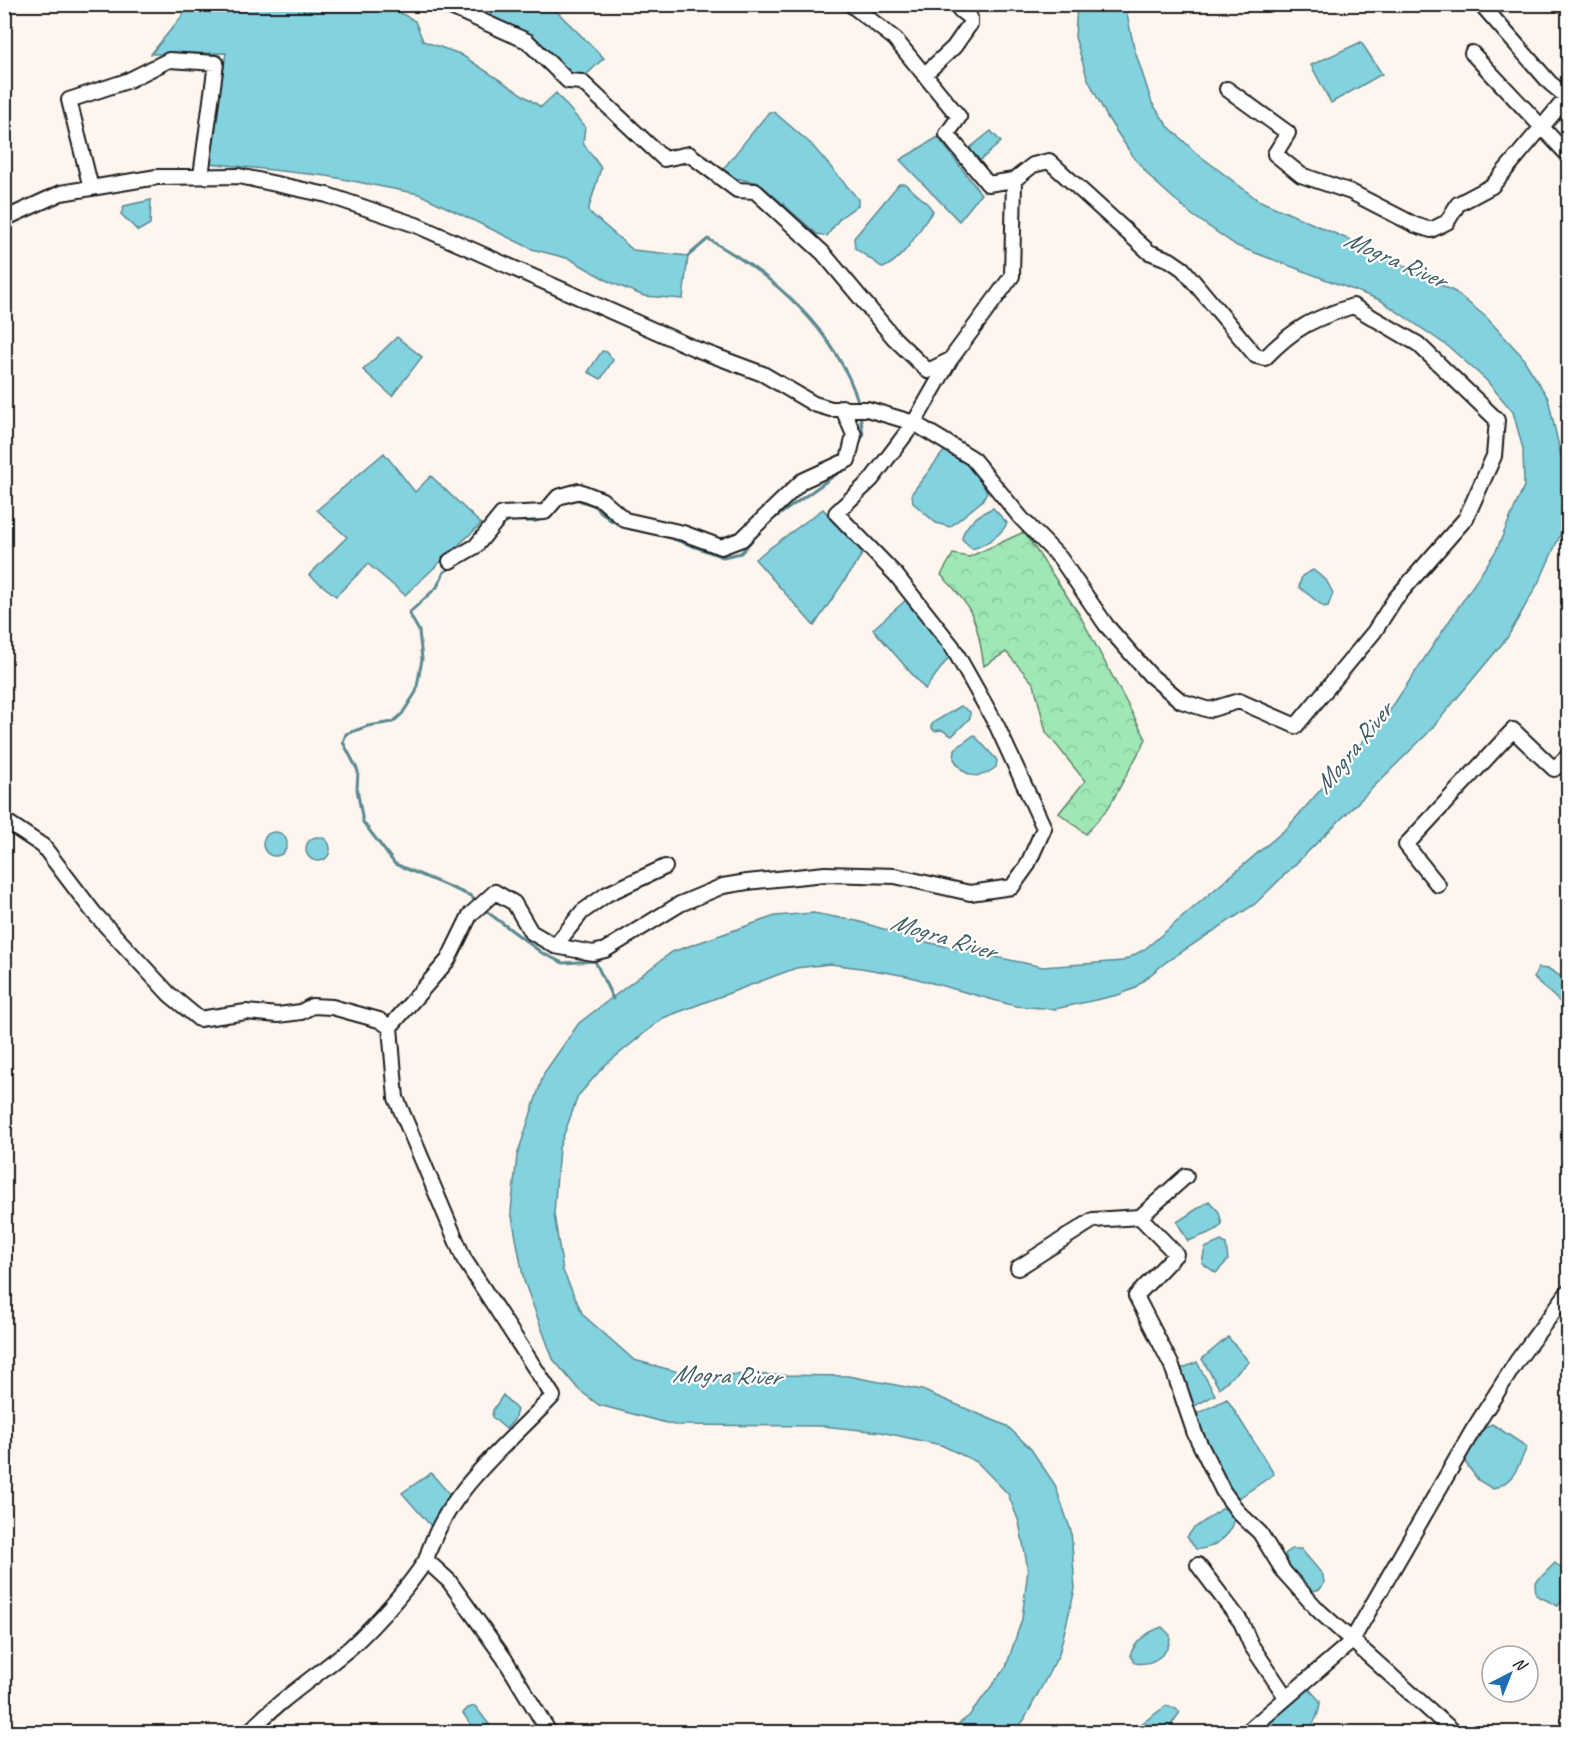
<svg xmlns="http://www.w3.org/2000/svg" width="1573" height="1737" viewBox="0 0 1573 1737" font-family="Caveat,sans-serif">
	<defs>
		<pattern id="forest-crowns" width="20" height="18" patternUnits="userSpaceOnUse" patternTransform="scale(1.5)"><rect width="20" height="18" fill="#9fe8b6"/><path d="M2 6a3 3 0 1 1 6 0M12 15a3 3 0 1 1 6 0" fill="none" stroke="#88c69c"/></pattern>
	</defs>
	<rect width="100%" height="100%" fill="#fef5ee"/>
	<filter id="ink" filterUnits="userSpaceOnUse"><feTurbulence type="fractalNoise" baseFrequency=".0167" numOctaves="2"/><feDisplacementMap in="SourceGraphic" scale="12" xChannelSelector="R" yChannelSelector="G"/><feConvolveMatrix kernelMatrix="1 2 1 2 8 2 1 2 1" color-interpolation-filters="sRGB"/></filter>
	<g filter="url(#ink)">
		<path fill="url(#forest-crowns)" stroke="#5e8269" stroke-width="1.5" d="M1024,532L1079,614L1146,739L1109,807L1086,834L1059,813L1085,781L1046,732L1034,684L1006,652L984,666C977,622 974,607 941,575L953,554L969,557Z"/>
		<path fill="#83d2df" stroke="#5a8991" stroke-width="1.5" d="M191,5H386L415,21L423,41L460,54L541,107L556,93L585,127L583,143L601,168L588,211L633,250L688,256L683,299L644,296L610,282L570,259L532,249L419,194L327,176L209,163L226,53L151,54Z
			M463,5H550L604,58L583,78L570,74Z
			M1077,5H1128L1127,14L1134,48L1152,103L1167,125L1195,152L1258,200L1375,251L1455,292L1486,317L1521,355L1548,398L1568,487V517L1541,578L1507,638L1428,733L1255,904L1166,962L1133,989L1118,995L1055,1009L1015,1006L907,976L861,968L830,964L796,968L663,1018L604,1066L578,1096L559,1148L554,1214L563,1271L583,1315L634,1360L686,1374L848,1376L922,1390L1007,1426L1031,1449L1055,1485L1071,1531L1075,1589L1059,1654L1024,1720L1014,1732H948L969,1716L1006,1667L1022,1619L1028,1569L1019,1522L1008,1494L977,1462L941,1445L881,1432L822,1426L674,1425L599,1405L579,1390L553,1359L524,1281L511,1211L517,1156L544,1073L579,1023L672,952L775,916L813,913L857,921L926,942L1043,967L1123,961L1145,949L1287,828L1388,713L1496,551L1524,486L1523,449L1513,412L1486,380L1449,347L1380,300L1237,246L1192,215L1152,179L1132,155L1107,117L1087,77L1075,37Z
			M1361,42L1382,74L1331,103L1311,65Z
			M769,112H774L811,144L858,199V205L840,218L827,236L817,234L759,183L735,178L723,169Z
			M991,131L1001,142L976,164L969,154L971,147Z
			M938,137L981,194L959,221L900,160Z
			M899,184H905L927,203L933,211C918,230 906,258 883,268L855,248L854,238Z
			M151,200L150,224L138,231L121,214L124,206Z
			M397,337L422,357L392,396L363,370Z
			M602,351L607,352L613,360L601,379L588,372Z
			M944,451C964,453 978,476 987,492L982,501L950,527L936,523L913,503L912,493Z
			M384,453L415,492L431,476L481,524L405,595L368,564L336,596L309,575L347,537L317,510Z
			M993,508L1007,523C1001,536 985,545 972,549L962,539C963,525 981,513 993,508Z
			M823,509L863,553L814,626L755,559Z
			M1313,570L1326,580L1333,593L1328,606L1324,607L1299,587L1302,576Z
			M906,600L942,632L950,656L925,689L873,629Z
			M961,706L970,712V718L952,736L942,730L934,731L931,726L934,722Z
			M974,735L997,760L996,767C979,781 965,778 954,759L955,749Z
			M263 844a12 12 0 1 1 24 0a12 12 0 1 1-24 0Z
			M306 849a12 12 0 1 1 24 0a12 12 0 1 1-24 0Z
			M1538,968L1549,969L1568,981V1000L1561,1003L1534,978Z
			M1209,1201L1219,1212L1222,1225L1214,1231L1188,1241L1177,1222Z
			M1221,1241L1226,1244L1228,1260L1216,1273L1202,1263L1205,1248Z
			M1228,1337L1249,1362L1219,1388L1202,1359Z
			M1197,1362L1215,1395L1191,1408L1179,1370Z
			M503,1395L517,1410L514,1420L506,1429L492,1417L493,1410Z
			M1227,1399L1274,1474L1236,1500L1218,1476L1194,1415Z
			M1492,1424L1527,1447C1517,1468 1516,1480 1493,1489L1478,1480L1465,1462C1470,1447 1477,1430 1492,1424Z
			M431,1473L450,1495L431,1526L402,1493Z
			M1223,1508L1233,1510C1241,1529 1214,1551 1196,1549L1187,1537L1193,1529Z
			M1292,1549H1301L1323,1575L1324,1584L1320,1589L1313,1591C1297,1583 1290,1571 1285,1554Z
			M1555,1563L1568,1574V1592L1558,1606L1536,1595L1535,1583Z
			M1162,1627L1170,1635C1171,1654 1152,1666 1135,1663L1130,1655C1136,1640 1147,1632 1162,1627Z
			M1309,1689L1320,1701C1320,1712 1314,1725 1306,1732H1269L1267,1724Z
			M475,1706L491,1727L487,1732L475,1731L463,1713L468,1708Z
			M1166,1706L1176,1708L1180,1712L1166,1732H1130Z"/>
		<g fill="none" stroke-linecap="round" stroke-linejoin="round">
			<path stroke="#5a8991" stroke-width="3" d="M688,256L708,239C773,275 836,330 859,404
				M857,447L863,435L860,413
				M572,498L593,505L610,520L631,529L668,537L723,557L741,553L761,530
				M765,525L845,468
				M493,535C496,532 500,526 504,524C516,516 532,526 543,518
				M477,903L471,896L395,864L363,822L357,789L358,771L343,742L346,734L368,726L393,722L402,714L416,692L422,659L419,631L409,613L437,587L444,572L482,549
				M482,908L542,953L563,963L595,961L613,999"/>
			<defs>
				<path id="minor" d="M444,4L527,41L568,81L582,82L664,159L689,154L737,190L755,191L823,253L894,338L928,371L950,360L914,423L871,480L836,513L896,575L952,646L997,726L1044,828L1027,866L1012,887L970,893L895,876L825,874L747,882L723,886L680,904L605,950L593,953L555,946
					M850,4L895,39L959,117L947,134L988,184L1014,180L1012,276L950,360
					M1481,4L1550,83L1567,97
					M1472,53L1568,155
					M924,75L954,47L970,24V18L960,10L959,4
					M1227,89L1288,133L1275,154L1301,175L1351,192L1415,225L1431,230L1447,222L1458,204L1492,186L1568,96
					M91,188L69,100L127,81L169,60L216,63L201,176
					M4,219L61,193L157,177L239,176L327,195L416,225L696,349L763,374L814,404L831,409H867L914,423L972,458L1021,518L1060,558L1106,625L1150,675L1181,701L1209,710L1239,701L1296,726L1374,632L1395,599L1466,518L1494,456L1497,420L1418,344L1353,306C1313,319 1295,327 1265,358L1256,356L1183,269L1170,260L1149,252L1049,161L1033,165L1014,180
					M450,561L476,546L502,514L545,512L558,497L579,491L602,500L625,520L683,533L721,547L742,539L802,481L848,460L854,435L842,407
					M4,820L43,846L94,913L169,994L199,1019L246,1012L278,1015L301,1012L312,1006L332,1007L379,1020L390,1027L396,1098L464,1259L553,1396C506,1446 446,1491 426,1560
					M1438,885L1406,845L1513,730L1554,769L1568,756
					M390,1027L448,960L470,915L495,892L514,903L531,932L555,946L582,912L607,894L665,867
					M1186,1176L1140,1217L1176,1254L1136,1296L1172,1366L1195,1434L1223,1491L1239,1513L1260,1533L1284,1572L1318,1610L1454,1732
					M1018,1268L1093,1220L1140,1217
					M1198,1565L1241,1622L1251,1645L1286,1697
					M249,1732C280,1699 317,1676 351,1647C375,1625 409,1587 426,1560L449,1581L504,1658L549,1732
					M1247,1732L1351,1642L1473,1430L1517,1361L1568,1292"/>
			</defs>
			<use href="#minor" stroke="#1c1c1c" stroke-width="18"/>
			<use href="#minor" stroke="#fff" stroke-width="14"/>
		</g>
	</g>
	<g text-anchor="middle" dominant-baseline="central" stroke-width="4.5" stroke-linejoin="round" paint-order="stroke">
		<g font-size="26" font-style="italic" fill="#405c60" stroke="#fff">
			<text transform="translate(1395 259) rotate(24)">Mogra River</text>
			<text transform="translate(1353 748) rotate(-51)">Mogra River</text>
			<text transform="translate(943 936) rotate(17)">Mogra River</text>
			<text transform="translate(726 1375) rotate(2)">Mogra River</text>
		</g>
	</g>
	<rect width="1573" height="1737" fill="none" stroke="#fff" stroke-width="24"/>
	<rect x="12" y="12" width="1549" height="1713" fill="none" stroke="#1c1c1c" stroke-width="2" filter="url(#ink)"/>
	<g transform="translate(1510 1674) rotate(42)"><circle r="28" fill="#ffffff" stroke="#a4a4a4" stroke-width="1.5"/>
	<path d="M0-4.5L10 22L0 15L-10 22Z" fill="#1f6fb2"/>
	<text y="-9" font-size="16" font-weight="bold" text-anchor="middle" fill="#1c1c1c">N</text>
	</g>
</svg>
